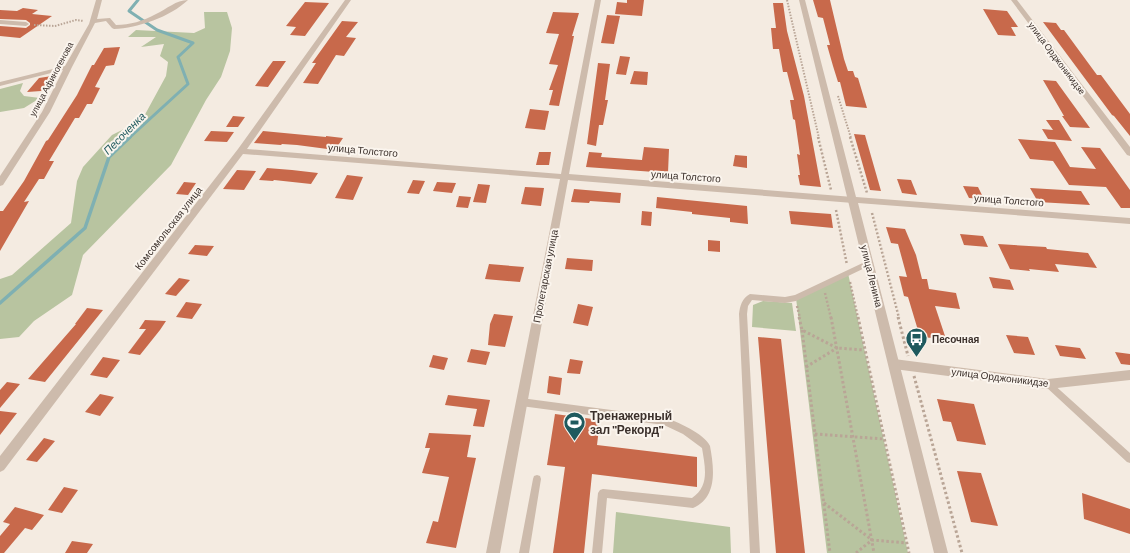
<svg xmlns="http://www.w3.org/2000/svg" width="1130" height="553" viewBox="0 0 1130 553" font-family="Barlow,sans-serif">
	<rect width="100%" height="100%" fill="#f4ebe1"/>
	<path fill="#b8c4a0" d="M204,12H227L232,28L230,51L221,77L206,100L171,165L83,255L72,295L34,321L19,337L0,339V279L12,275L71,223L77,181L83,167L112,135L142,120L166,76L168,62L160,56L164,44L141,47L156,37H128L136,30L194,33L205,28Z
		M23,83L20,91L24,96L40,98L24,108L0,112V89Z
		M848,273L908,553H827L796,298Z
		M763,301L792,303L796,331L752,327L753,305Z
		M616,512L730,527L731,553H613Z"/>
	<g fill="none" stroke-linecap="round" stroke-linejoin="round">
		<path stroke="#7fb0b2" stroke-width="3" d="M129,138L188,84L178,57L193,43L157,30L129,11L138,0"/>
		<path stroke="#7fb0b2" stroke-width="3.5" d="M0,303L85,228L109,157L130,137"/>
	</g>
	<path fill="#c8694b" d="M627,0H644L642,16L615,14L617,2L627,3Z
		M813,0H830L844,59L848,71H853L855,77L858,78L867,108L846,106L840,82H838L833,66L827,45H830L823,18L818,17Z
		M305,2L329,3L305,36L290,35L296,27L286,26Z
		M773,3H783L787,31L804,96L821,187L800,185L798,175H800L797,154L800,155L795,120L793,119L790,100H794L787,72H783L779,49H773L771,28H776Z
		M23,8L38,10L32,14L52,16L20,38L0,36V26L26,28L30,25V23L26,20L0,19V10L17,11Z
		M983,9L1007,11L1018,27H1011L1016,36L998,35Z
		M553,12L579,13L572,36H574L559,106L549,105L553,90H549L558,65L549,64L559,34L546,33Z
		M607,15L620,16L614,44L601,43Z
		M342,21L358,22L346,37L356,38L344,56L336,55L318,84L303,83L316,63H312Z
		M1043,22L1056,23L1061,30H1064L1097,75H1101L1130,114V136L1114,116L1112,115Z
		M120,47L114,65L106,66L95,87L100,88L92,104H87L79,118H75L49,161H54L44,179H39L24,202L29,201L0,251V211H3L24,181L46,141L48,140L77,95L92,65H94L104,48Z
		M620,56L630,57L626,75L616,74Z
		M273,61H286L268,87L255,86Z
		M598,63L610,64L605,100H608L603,125H599L596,146L587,144Z
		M634,71L648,72L647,85L630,84Z
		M52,76L41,91L27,92L39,78Z
		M1043,80L1056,81L1090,128L1070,127L1062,116H1064Z
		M530,109L549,111L545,130L525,128Z
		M233,116L245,117L238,127H226Z
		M1046,120H1059L1072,141L1048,139L1042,129L1053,130Z
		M211,131L234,132L227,142L204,141Z
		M263,131L326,137V136L343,138L335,150L297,145L282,144L281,145L254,143Z
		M854,134L865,135L881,191L870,190Z
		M1018,139L1055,142L1070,167L1096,169L1081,147L1100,148L1130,190V208H1121L1106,187L1069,185L1053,161L1030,159Z
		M644,147L669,149L668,173L586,167L589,152L602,153L601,157L642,160Z
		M539,152H551L549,165H536Z
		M735,155L747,156V168L733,166Z
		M267,168L292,170L318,173L311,184L274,180L273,181L259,180Z
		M237,170L256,171L244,190L223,189Z
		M347,175L363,177L353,200L335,198Z
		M897,179L911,180L917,195L902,193Z
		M413,180L425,181L419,194L407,193Z
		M184,182L196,183L188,195L176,194Z
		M437,182L456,183L452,193L433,191Z
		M478,184L490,185L486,203L473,202Z
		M963,186L978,187L984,199L969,198Z
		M525,187L544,188L541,206L521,204Z
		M1030,188L1081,191L1090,205L1038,202Z
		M574,189L621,193L620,203L590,201L589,203L571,202Z
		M459,196L471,197L468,208L456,207Z
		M657,197L747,206L748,224L730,222V218L692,214V212L656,208Z
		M642,211L652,212L651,226L641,225Z
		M789,211L831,214L833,228L791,224Z
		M886,227L905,229L916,255L922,279H927L929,289L956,293L960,309L935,306L946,339L920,337L908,297L904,296L899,276L907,277L898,244L891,243Z
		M960,234L983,236L988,247L964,245Z
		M708,240L720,241V252L708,251Z
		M998,244L1046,247L1047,249L1088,253L1097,268L1055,264L1059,272L1029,269L1030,271L1010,269Z
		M195,245L214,246L207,256L188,254Z
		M567,258L593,260L592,271L565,269Z
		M489,264L524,267L520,282L485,279Z
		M989,277L1010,280L1014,290L993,288Z
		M179,278L190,280L176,296L165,294Z
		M186,302L202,304L192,319L176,317Z
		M578,304L593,307L588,326L573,323Z
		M87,308L103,310L45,382L28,379L76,324H75Z
		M494,314L513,316L505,347L488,345L490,324Z
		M145,320L166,321L160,330L140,355L128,353L146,329H139Z
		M1006,335L1028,337L1035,355L1014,353Z
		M758,337L781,339L805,553H776Z
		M1055,345L1080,348L1086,359L1060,356Z
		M471,349L490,352L486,365L467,362Z
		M1115,352L1130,354V365L1121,364Z
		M433,355L448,358L444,370L429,367Z
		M103,357L120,360L107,378L90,375Z
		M570,359L583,361L580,374L567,373Z
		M549,376L562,378L560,395L547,393Z
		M7,382L20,384L0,408V390Z
		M100,394L114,397L100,416L85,412Z
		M448,395L490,400L484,427L473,426L477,409L445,405Z
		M937,399L974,404L986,445L957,441L951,422L943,421Z
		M0,411L17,413L0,435Z
		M555,414L600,420L597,445L697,457V487L592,474L584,553H553L565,467L547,465Z
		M429,433L471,435L467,457L476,458L456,548L426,543L433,521L438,522L449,477L422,473L430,448H425Z
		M44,438L55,441L37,462L26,460Z
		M957,471L981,473L998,526L971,522Z
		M64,487L78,490L62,513L48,510Z
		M1082,493L1130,509V534L1084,519Z
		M15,507L44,515L32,530L25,528L4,553H0V536L10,524L3,522Z
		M72,541L93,544L87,553H65Z"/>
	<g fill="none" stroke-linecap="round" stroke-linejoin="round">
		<path stroke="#b9a596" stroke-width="2" stroke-dasharray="1.5 1.5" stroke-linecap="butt" d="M787,0L819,138
			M34,25L55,26L76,20L84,21
			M838,96L851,138"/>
		<path stroke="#b9a596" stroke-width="2.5" stroke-dasharray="2 2" stroke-linecap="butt" d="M818,137L831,190
			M850,137L867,193
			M836,210L847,265
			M872,213L899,318
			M850,282L858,318
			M825,293L831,318
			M797,306L800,318"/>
		<path stroke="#b9a596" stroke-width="3" stroke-dasharray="2.5 2.5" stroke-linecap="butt" d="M799,317L802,330L837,348L864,350
			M831,317L874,553
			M858,317L909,553
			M898,317L908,356
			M802,330L830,553
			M806,367L837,348
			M914,376L962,553
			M815,434L884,439
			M824,503L872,540L907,543
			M856,553L872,540"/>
		<path fill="#cdbbac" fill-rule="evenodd" d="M869,260L871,261L872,263L871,265L796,301L785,303L752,300L748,306L747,314L760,553H750L739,314C740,306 742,298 750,294L785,297L795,295Z
			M1048,381L1051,382L1130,453V463L1127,462L1045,386L1044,384L1045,382Z
			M521,398L664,417C677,422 704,433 710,446C714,468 718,497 693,508L607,498L602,553H592L598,493L600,490L603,489L692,498C710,486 705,467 702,448L683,434L664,425L521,406L518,405L517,402L518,399Z
			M537,475L540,476L541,479L529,553H519L533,479L534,476Z"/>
		<path fill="#cdbbac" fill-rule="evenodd" d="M96,0H102L97,19L110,18L116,25C130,25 143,21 156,14C167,9 176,0 188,0C170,17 138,28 114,29L112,28L106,21L95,23L72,67L50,112L3,185L0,186V176L42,112L63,70L0,86V82L65,66L89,24Z
			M345,0H351L247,149L561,174L595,0H601L569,174L853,197L857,200L853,203L568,180L500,553H486L560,179L243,154L4,470L0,472V456L238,149Z
			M1011,0H1017L1130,147V156L1127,155Z
			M0,20L26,22L29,24L26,26L0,24Z
			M894,359L1048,379L1130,370V380L1048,389L894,369L890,367L888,364L890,361Z"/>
		<path fill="#cdbbac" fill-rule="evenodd" d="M799,0H805L856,197L1130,218V224L858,203L948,553H934Z"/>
	</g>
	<defs>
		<symbol id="bus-pin" viewBox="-11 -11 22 30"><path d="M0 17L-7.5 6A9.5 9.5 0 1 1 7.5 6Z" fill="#1f5a5e" stroke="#fbf5ee"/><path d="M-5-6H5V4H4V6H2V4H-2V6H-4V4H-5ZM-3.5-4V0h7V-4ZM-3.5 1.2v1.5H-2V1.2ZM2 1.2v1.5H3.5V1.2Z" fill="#fff"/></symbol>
		<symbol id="stadium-pin" viewBox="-11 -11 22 30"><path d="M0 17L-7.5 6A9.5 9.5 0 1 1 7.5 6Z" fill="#1f5a5e" stroke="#fbf5ee"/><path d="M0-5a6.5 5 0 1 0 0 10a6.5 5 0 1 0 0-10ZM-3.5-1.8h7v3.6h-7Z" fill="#fff"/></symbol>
	</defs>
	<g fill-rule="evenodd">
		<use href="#bus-pin" x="904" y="326" width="25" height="34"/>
		<use href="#stadium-pin" x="562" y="410" width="25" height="34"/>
	</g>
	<g text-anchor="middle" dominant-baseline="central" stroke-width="4" stroke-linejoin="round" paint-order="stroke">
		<g font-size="9" fill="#3b302b" stroke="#fbf5ee">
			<text transform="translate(1057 58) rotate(53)">улица Орджоникидзе</text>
			<text transform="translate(51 79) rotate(-62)">улица Афиногенова</text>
		</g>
		<g font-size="10" fill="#3b302b" stroke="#fbf5ee">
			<text transform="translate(363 150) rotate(5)">улица Толстого</text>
			<text transform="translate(686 176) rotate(4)">улица Толстого</text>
			<text transform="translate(1009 200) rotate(4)">улица Толстого</text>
			<text transform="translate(168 228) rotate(-52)">Комсомольская улица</text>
			<text transform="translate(545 276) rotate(-79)">Пролетарская улица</text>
			<text transform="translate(872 276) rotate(76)">улица Ленина</text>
			<text transform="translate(1000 377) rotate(7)">улица Орджоникидзе</text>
		</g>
		<g font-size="10" font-weight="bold" fill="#3b302b" stroke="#fbf5ee" text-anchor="start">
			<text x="932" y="339">Песочная</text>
		</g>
		<g font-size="11" font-style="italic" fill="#1f5a5e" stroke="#fbf5ee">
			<text transform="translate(124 133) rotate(-45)">Песоченка</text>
		</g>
		<g font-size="12" font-weight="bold" fill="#3b302b" stroke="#fbf5ee" text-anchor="start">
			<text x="590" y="415">Тренажерный<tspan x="590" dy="14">зал "Рекорд"</tspan></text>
		</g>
	</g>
</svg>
